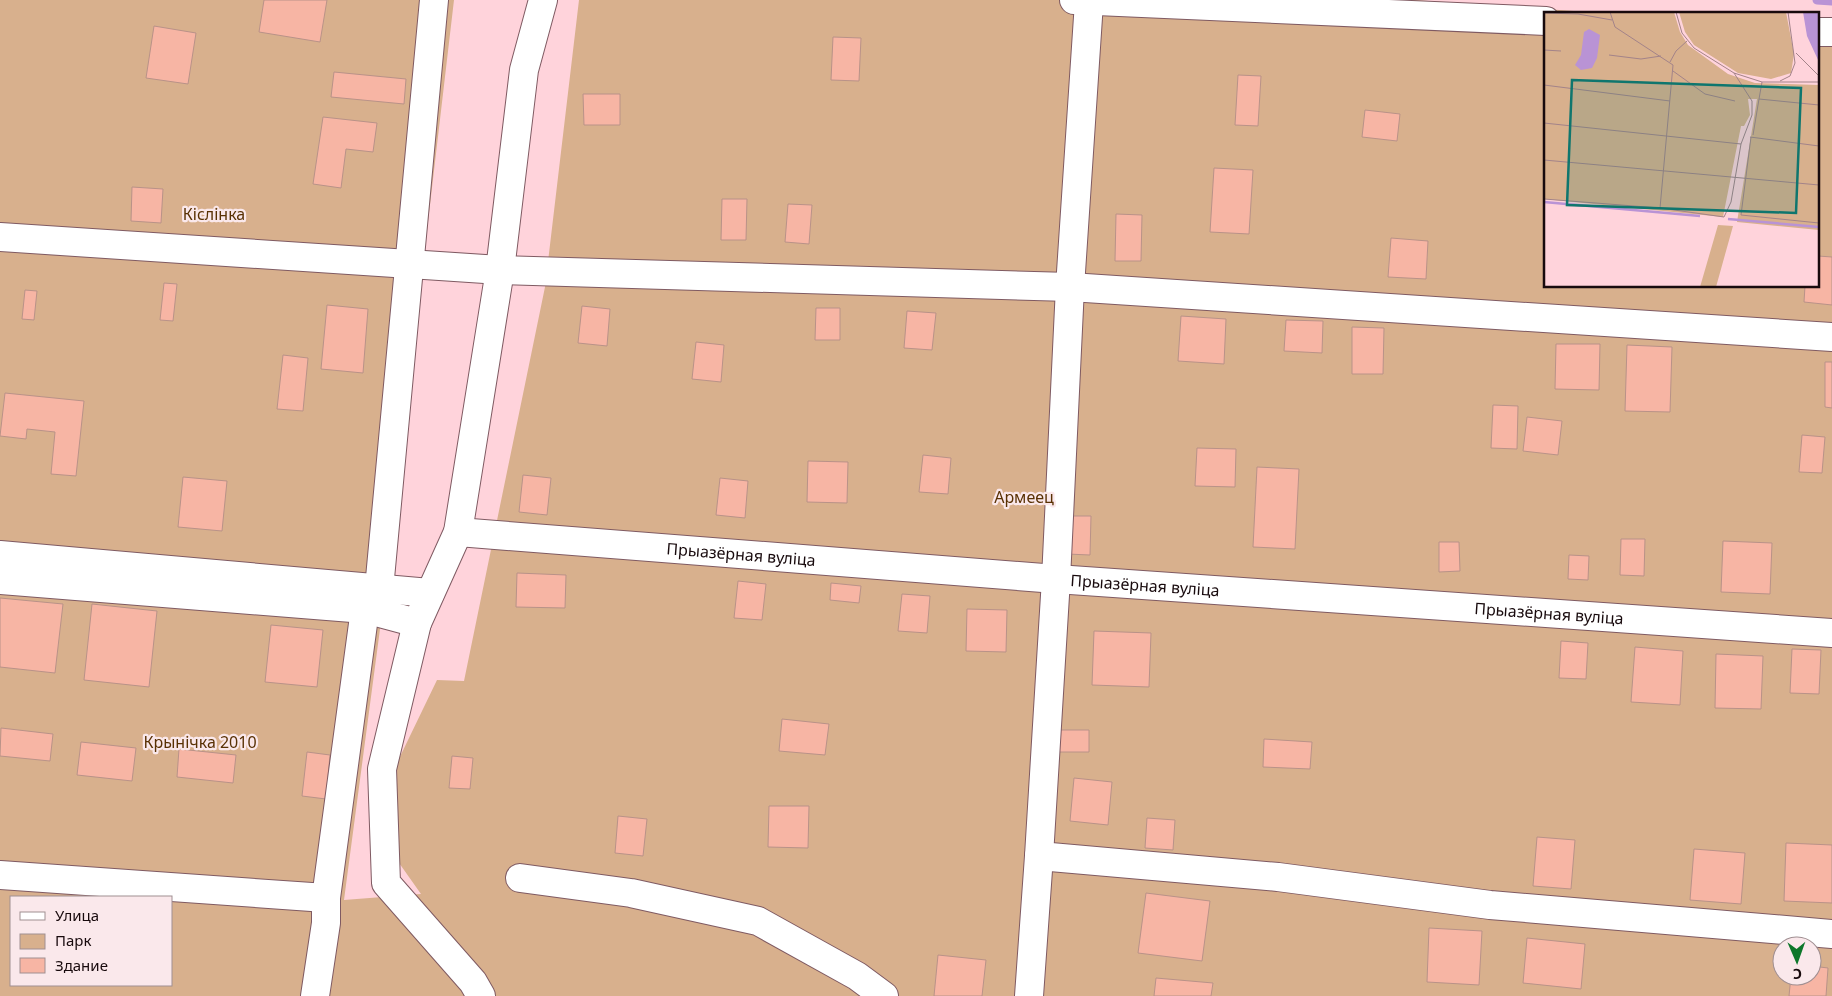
<svg xmlns="http://www.w3.org/2000/svg" width="1832" height="996" viewBox="0 0 1832 996" font-family="'Noto Sans',sans-serif">
	<rect width="100%" height="100%" fill="#ffd3db"/>
	<path fill="#d8b08d" fill-rule="evenodd" d="M0,0H454L382,614L344,900L421,894L392,853L395,767L437,680L464,681L545,287L579,0H1414L1616,14H1546V286H1818V28H1832V996H0ZM11,897H171V985H11ZM1782,946H1812V976H1782Z"/>
	<g fill="none" stroke-linecap="round" stroke-linejoin="round">
		<path stroke="#b993d5" stroke-width="9" d="M1817,0L1832,1"/>
	</g>
	<path fill="#f7b5a4" stroke="#b99288" d="M264,0H327L320,42L259,32Z
		M154,26L196,33L188,84L146,78Z
		M833,37L861,38L859,81L831,80Z
		M334,72L406,79L404,104L331,97Z
		M1238,75L1261,76L1258,126L1235,125Z
		M583,94H620V125H584Z
		M1365,110L1400,114L1397,141L1362,137Z
		M323,117L377,123L373,152L346,149L341,188L313,184Z
		M1214,168L1253,170L1249,234L1210,232Z
		M132,187L163,189L161,223L131,221Z
		M722,199H747L746,240H721Z
		M788,204L812,205L809,244L785,242Z
		M1116,214L1142,215L1141,261H1115Z
		M1391,238L1428,241L1426,279L1388,277Z
		M1818,256L1832,257V305L1804,302L1805,286H1818Z
		M164,283L177,284L173,321L160,320Z
		M25,290L37,291L34,320L22,319Z
		M327,305L368,309L363,373L321,369Z
		M582,306L610,309L607,346L578,343Z
		M816,308H840V340H815Z
		M907,311L936,313L932,350L904,348Z
		M1181,316L1226,319L1224,364L1178,361Z
		M1286,320L1323,321L1322,353L1284,351Z
		M1352,327L1384,328L1383,374H1352Z
		M696,342L724,345L721,382L692,379Z
		M1556,344H1600L1599,390L1555,389Z
		M1627,345L1672,347L1670,412L1625,411Z
		M283,355L308,358L303,411L277,409Z
		M1825,362H1832V408L1825,407Z
		M5,393L84,401L76,476L51,474L55,432L27,429L26,439L0,436Z
		M1493,405L1518,406L1517,449L1491,448Z
		M1527,417L1562,421L1558,455L1523,451Z
		M1802,435L1825,437L1822,473L1799,472Z
		M1197,448L1236,449L1235,487L1195,486Z
		M923,455L951,458L948,494L919,492Z
		M808,461L848,462L847,503L807,502Z
		M1257,467L1299,469L1295,549L1253,547Z
		M523,475L551,478L547,515L519,512Z
		M183,477L227,481L222,531L178,527Z
		M720,478L748,481L745,518L716,515Z
		M1068,516H1091L1090,555L1067,554Z
		M1621,539H1645L1644,576L1620,575Z
		M1723,541L1772,543L1770,594L1721,592Z
		M1439,542H1459L1460,571L1439,572Z
		M1569,555L1589,556L1588,580L1568,579Z
		M517,573L566,575L565,608L516,607Z
		M738,581L766,584L762,620L734,618Z
		M831,583L861,586L859,603L830,600Z
		M902,594L930,596L927,633L898,631Z
		M0,598L63,604L55,673L0,667Z
		M92,604L157,611L149,687L84,680Z
		M967,609L1007,610L1006,652L966,651Z
		M271,625L323,630L317,687L265,682Z
		M1094,631L1151,633L1149,687L1092,685Z
		M1561,641L1588,643L1586,679L1559,678Z
		M1635,647L1683,651L1680,705L1631,702Z
		M1792,649L1821,650L1819,694L1790,693Z
		M1716,654L1763,656L1761,709L1715,708Z
		M782,719L829,724L825,755L779,751Z
		M1,728L53,734L50,761L0,756Z
		M1058,730H1089V752H1057Z
		M1264,739L1312,742L1310,769L1263,767Z
		M81,742L136,748L132,781L77,775Z
		M179,749L236,755L233,783L177,777Z
		M307,752L330,755L326,799L302,796Z
		M452,756L473,758L470,789L449,788Z
		M1074,778L1112,782L1108,825L1070,821Z
		M769,806H809L808,848L768,847Z
		M618,816L647,819L643,856L615,853Z
		M1147,818L1175,820L1173,850L1145,848Z
		M1537,837L1575,840L1571,889L1533,886Z
		M1786,843L1832,845V903L1784,901Z
		M1694,849L1745,853L1741,904L1690,900Z
		M1146,893L1210,901L1202,961L1138,953Z
		M1429,928L1482,931L1479,985L1427,982Z
		M1527,938L1585,944L1581,989L1523,983Z
		M938,955L986,960L982,996H934Z
		M1812,966L1828,968L1826,996H1789L1791,976H1812Z
		M1156,978L1213,983L1211,996H1154Z"/>
	<g fill="none" stroke-linecap="round" stroke-linejoin="round">
		<defs>
			<g id="minor">
				<path d="M1074,0L1546,21"/>
				<path d="M1818,32H1832"/>
				<path d="M0,237L500,270L1070,287L1832,337"/>
				<path id="s1" d="M458,532L1056,579L1832,633"/>
				<path d="M0,555L430,593"/>
				<path d="M0,580L365,609L417,623"/>
				<path d="M379,589L434,0"/>
				<path d="M1039,856L1278,877L1490,905L1832,934"/>
				<path d="M0,875L326,898L365,609"/>
				<path d="M520,878L631,893L758,921L857,976L884,996"/>
				<path d="M315,996L326,923V898"/>
				<path d="M481,996L473,982L386,883L382,769L417,623L458,532L500,270L524,70L543,0"/>
				<path d="M1029,996L1039,856L1056,579L1070,287L1089,2"/>
			</g>
		</defs>
		<use href="#minor" stroke="#7f5a62" stroke-width="30"/>
		<use href="#minor" stroke="#fff" stroke-width="28"/>
	</g>
	<g text-anchor="middle" dominant-baseline="central" stroke-width="4.5" stroke-linejoin="round" paint-order="stroke">
		<g font-size="16" fill="#593104" stroke="#fae8eb">
			<text x="214" y="214">Кіслінка</text>
			<text x="1024" y="497">Армеец</text>
			<text x="200" y="742">Крынічка 2010</text>
		</g>
		<g font-size="16" fill="#180a0d" stroke="#fae8eb">
			<text stroke="none"><textPath href="#s1" startOffset="284">Прыазёрная вуліца</textPath></text>
			<text stroke="none"><textPath href="#s1" startOffset="689">Прыазёрная вуліца</textPath></text>
			<text stroke="none"><textPath href="#s1" startOffset="1094">Прыазёрная вуліца</textPath></text>
		</g>
	</g>
	<g transform="translate(1544 12)">
		<rect width="275" height="275" fill="#ffd3db"/>
		<path d="M0,0H130L136,20L144,33L184,62L211,71L275,73V218L193,210L213,87H204L206,103L200,114H197L179,205L0,187ZM135,0H242L250,42L247,61L227,67L194,61L150,33L141,20ZM174,213L189,214L172,275H156Z" fill="#d8b08d"/>
		<path d="M259,0H275V50L263,24ZM45,17L56,23L53,46L48,56L37,58L31,53L37,43L40,20Z" fill="#b993d5"/>
		<path fill="none" stroke="#b993d5" stroke-width="2.5" d="M0,190L156,204M184,207L275,215"/>
		<path fill="none" stroke="#a38389" stroke-width="1" d="M66,0L71,15L129,53L116,196M132,0L138,21L150,36L190,61L218,70H275M0,1L34,2L68,8M0,38L17,39M252,41L275,64M65,43L97,47L117,44M126,50L132,39L143,29M129,59L161,82L191,89M236,69L246,64L251,51L244,0M0,73L126,89M215,87L218,70M0,111L197,132M209,123L215,87L275,93M206,125L275,134M207,125L197,203L275,211M0,148L275,173M0,187L116,196L180,205L187,190L197,132L208,103V89L190,61"/>
		<path fill="#0f766e" fill-opacity="0.15" stroke="#0f766e" stroke-width="2.5" d="M28,68L257,76L252,201L23,193Z"/>
		<rect width="275" height="275" fill="none" stroke="#180a0d" stroke-width="2.5"/>
	</g>
	<rect x="10" y="896" width="162" height="90" fill="#fae8eb" stroke="#a08f92"/>
	<rect x="20" y="912" width="25" height="8" fill="#ffffff" stroke="#a08f92"/>
	<text x="55" y="921" font-size="15" fill="#180a0d">Улица</text>
	<rect x="20" y="934" width="25" height="15" fill="#d8b08d" stroke="#a08f92"/>
	<text x="55" y="946" font-size="15" fill="#180a0d">Парк</text>
	<rect x="20" y="958" width="25" height="15" fill="#f7b5a4" stroke="#a08f92"/>
	<text x="55" y="971" font-size="15" fill="#180a0d">Здание</text>
	<g transform="translate(1797 961) rotate(178)"><circle r="24" fill="#fae8eb" stroke="#a08f92"/>
	<path d="M0-4L9 19L0 12L-9 19Z" fill="#0d772a"/>
	<text y="-8" font-size="14" font-weight="bold" text-anchor="middle" fill="#180a0d">С</text>
	</g>
</svg>
